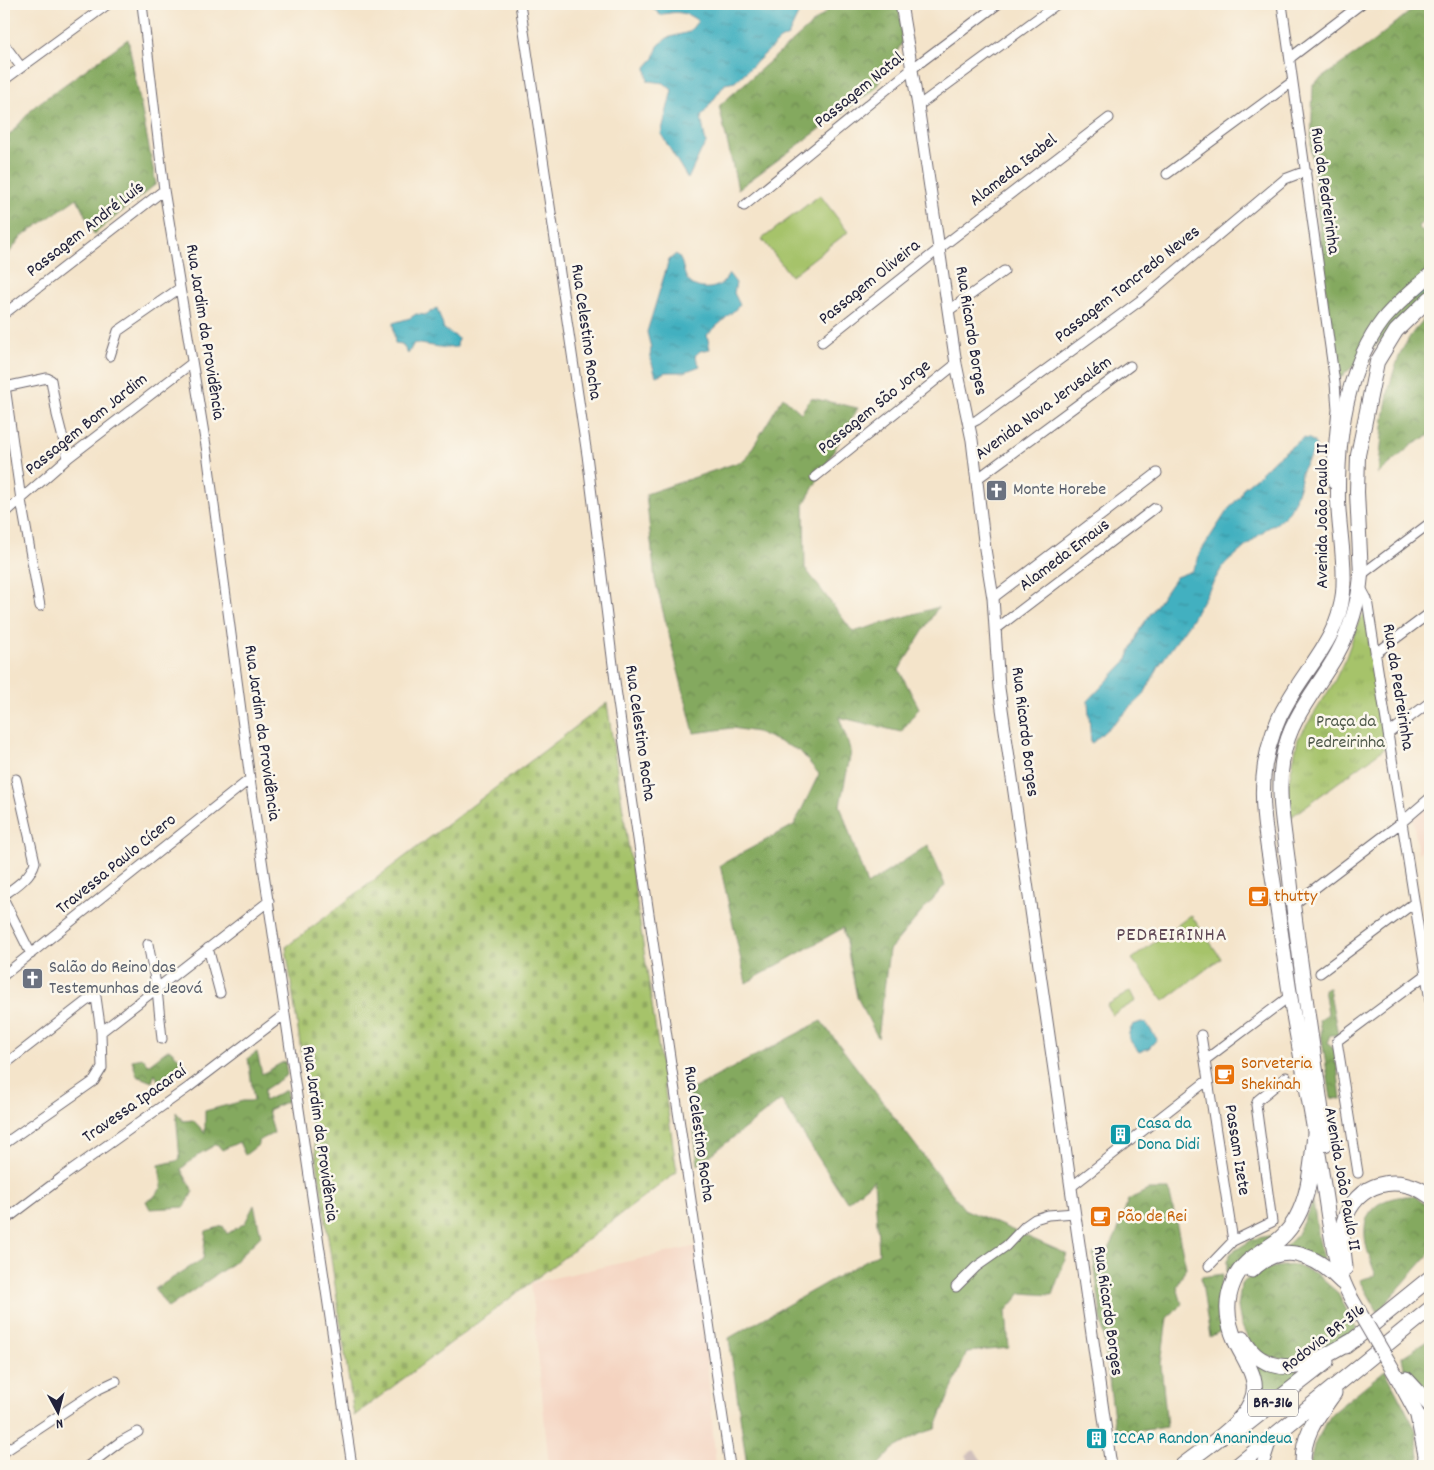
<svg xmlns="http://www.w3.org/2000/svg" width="1434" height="1470" viewBox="0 0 1434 1470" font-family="Dekko,sans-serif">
	<defs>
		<pattern id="forest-crowns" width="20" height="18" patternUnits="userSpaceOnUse" patternTransform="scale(1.25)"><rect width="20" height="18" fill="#84a95f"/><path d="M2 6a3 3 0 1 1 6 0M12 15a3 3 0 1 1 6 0" fill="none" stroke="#6c8950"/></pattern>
		<pattern id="cemetery-stones" width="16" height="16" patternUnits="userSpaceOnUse" patternTransform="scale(1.25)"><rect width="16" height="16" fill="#a6c36b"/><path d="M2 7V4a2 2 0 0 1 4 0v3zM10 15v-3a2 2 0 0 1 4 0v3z" fill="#8fa75e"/></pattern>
		<pattern id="park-tufts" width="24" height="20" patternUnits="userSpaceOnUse" patternTransform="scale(1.25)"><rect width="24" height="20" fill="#a6c36b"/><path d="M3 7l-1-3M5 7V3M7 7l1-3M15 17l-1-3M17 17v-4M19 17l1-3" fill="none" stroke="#8fa75e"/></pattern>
		<pattern id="water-ripples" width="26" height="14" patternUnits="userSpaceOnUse" patternTransform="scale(1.25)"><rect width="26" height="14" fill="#43b0c0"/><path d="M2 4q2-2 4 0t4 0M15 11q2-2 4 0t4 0" fill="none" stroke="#388f9d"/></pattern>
	</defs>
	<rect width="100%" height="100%" fill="#fbf7ec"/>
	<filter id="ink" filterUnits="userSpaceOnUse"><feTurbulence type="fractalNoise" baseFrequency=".02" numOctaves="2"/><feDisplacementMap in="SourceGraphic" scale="10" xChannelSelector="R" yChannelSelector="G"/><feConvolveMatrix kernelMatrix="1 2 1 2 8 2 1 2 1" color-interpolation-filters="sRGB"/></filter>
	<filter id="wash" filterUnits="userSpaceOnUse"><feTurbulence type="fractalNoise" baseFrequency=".0096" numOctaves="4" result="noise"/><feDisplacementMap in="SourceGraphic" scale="20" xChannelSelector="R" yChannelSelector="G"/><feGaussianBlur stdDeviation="1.12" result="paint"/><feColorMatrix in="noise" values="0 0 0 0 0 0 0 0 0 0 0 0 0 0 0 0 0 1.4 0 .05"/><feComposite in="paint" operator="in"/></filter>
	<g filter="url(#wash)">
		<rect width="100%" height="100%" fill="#f4e4ca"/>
		<path fill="#f4d3c0" d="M1430,805V844L1418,853L1413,819Z
			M697,1246L716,1466H549L531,1283Z"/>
		<path fill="#d0c0bc" d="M974,1450L986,1466H971L965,1455Z"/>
		<path fill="#a6c36b" stroke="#647253" d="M820,195L848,232L791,276L762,239Z
			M1191,915L1221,958L1164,1001L1132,959Z
			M1131,991L1136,1001L1112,1015L1107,1005Z"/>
		<path fill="url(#forest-crowns)" stroke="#53664d" d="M835,4H899L902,43L875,89L738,189L719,106Z
			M1419,4H1430V218L1418,226L1430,241V295L1335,383L1311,146L1313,84L1374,41Z
			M128,39L156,184L94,234L77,198L21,237L4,260V140L6,139L35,106Z
			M1430,314V435L1412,445L1378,474C1385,418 1384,353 1430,314Z
			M783,397L801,413L811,398L858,408L804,504L805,568L853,632L938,607L899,670L919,708L901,732L839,717L851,752L840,805L867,885L928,845L945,885L889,950L878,1038L857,997L843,928L746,983L720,865L794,825L819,774L800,751L757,732L732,728L694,733L655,580L646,494L745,460Z
			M1329,988L1338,1035H1330L1327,1043L1335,1050L1341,1099L1331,1098L1319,1020L1328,1014L1324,989Z
			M821,1021L964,1209L1067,1254L1052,1295L1021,1293L1006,1311L1009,1348L967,1352L935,1429L920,1434L893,1449L877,1466H747L729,1338L879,1253L874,1180L847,1202L781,1100L698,1165L689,1091Z
			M169,1049L187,1065L177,1075L158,1081L155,1073L152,1082L137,1076L132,1060L143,1058L148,1065Z
			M257,1052L262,1074L285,1061L287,1075L264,1090V1101L286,1090L288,1101L268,1110L274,1133L258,1141V1145L245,1155L239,1142L222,1150L217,1144L199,1154L181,1169L193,1191L185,1207L150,1209L146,1201L153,1198L162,1187L159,1165L180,1160L176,1112L183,1121L193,1120L205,1133V1111L243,1101H254L248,1058Z
			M1148,1190H1169L1186,1267L1177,1287L1182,1304L1167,1318L1161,1364L1167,1427L1116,1434L1093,1254L1108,1251L1117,1233L1128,1200Z
			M1406,1196H1415L1430,1209V1253L1378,1312L1360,1280L1376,1275C1361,1239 1353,1201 1406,1196Z
			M1313,1202L1319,1240L1324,1260L1282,1250L1296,1236Z
			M254,1205L261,1236L233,1263L168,1308L155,1289L203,1259L206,1231L223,1226L227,1234L245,1223Z
			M1278,1234L1232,1271L1227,1273V1260L1231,1253L1253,1239Z
			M1294,1265L1315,1273L1337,1292L1357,1329L1345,1341L1296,1361L1265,1356L1248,1339L1241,1324L1238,1307L1241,1284C1260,1269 1269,1267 1294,1265Z
			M1223,1274L1218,1298L1221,1331L1210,1337L1201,1277Z
			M1430,1339V1400L1406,1379L1402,1357Z
			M1250,1354L1305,1371L1264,1403L1259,1380Z
			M1385,1370L1416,1430L1420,1466H1310L1314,1445L1332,1413Z"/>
		<path fill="url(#cemetery-stones)" stroke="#647253" d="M607,703L677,1172L354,1416L286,947Z"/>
		<path fill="url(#park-tufts)" stroke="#647253" d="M1365,614L1385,748L1291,817L1288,785L1298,739L1333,684L1346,657L1360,618Z"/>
		<path fill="url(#water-ripples)" stroke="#32697e" d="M654,4H803L788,36L780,40L735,82L725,84L701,117L706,144L701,151L688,179L661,134L672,90L664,83L648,81L646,67L654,58L658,46L667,38L689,32L698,21C685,11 675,11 660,15L654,9Z
			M676,254C684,261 682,270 687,279C694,290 712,291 722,283C725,281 727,277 729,274L736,283L734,293L740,305L707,335L710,349L700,351L695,356L700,366L684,372H666L656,376L650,357L651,348L647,332L669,260Z
			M437,308L444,329L458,338L457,347L446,348L414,343L408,354L402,344L395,343L393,323L410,318L416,314L425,315Z
			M1303,438C1310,439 1313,439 1316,446L1301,472L1300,484L1294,502L1288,513L1277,523L1266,529L1223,566L1188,625L1160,664L1143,696L1091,744L1088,701L1126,661L1140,629L1176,577L1192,571L1198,560L1199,554L1227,511L1240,496L1243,488L1258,476L1275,459Z
			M1141,1022L1146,1023L1157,1039L1149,1048L1139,1052C1131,1041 1124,1038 1133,1025Z"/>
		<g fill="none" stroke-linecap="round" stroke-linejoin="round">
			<path stroke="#43b0c0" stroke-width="2.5" d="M1415,297L1430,287"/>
		</g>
	</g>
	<g filter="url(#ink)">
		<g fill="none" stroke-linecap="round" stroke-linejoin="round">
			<defs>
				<path id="minor" d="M142,4L164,190L207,452L250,779L352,1466
					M520,4L587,455L616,689L730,1466
					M1282,4L1335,383L1337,409L1331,472L1333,484
					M4,44L21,67
					M1290,58L1361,4
					M4,80L108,4
					M918,106L1057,4
					M1167,174L1292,82
					M744,206L913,68L998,4
					M948,311L1004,271
					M4,314L164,190
					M822,342L939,249L1109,118
					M110,356L118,331L180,288
					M4,379L21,500L40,606
					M5,387L47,378L51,380L57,415L68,458
					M969,424L977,420L1141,300L1285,179L1306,171
					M815,477L956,364
					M977,479L1130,366
					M4,514L68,458L192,363
					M1361,575L1430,523
					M1360,586L1367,599L1368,606L1430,1001
					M993,598L1157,473
					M996,629L1155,508
					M1375,654L1430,613
					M1388,734L1430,702
					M4,895C15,887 31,877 35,862L16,779
					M4,900L31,954
					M1293,905L1402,822L1430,798
					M148,944L157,989L162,1039
					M208,948L220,993
					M1320,973L1414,903
					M4,975L250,779
					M101,1032L269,901
					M1201,1035L1233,1241
					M1205,1060L1290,996
					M4,1065L85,1002L94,996L96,997L101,1032L102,1068L94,1081L4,1144
					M1358,1173L1337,1041L1427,974
					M1071,1187L1208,1080
					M4,1221L61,1178L189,1087L285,1014
					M1209,1266L1233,1241L1272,1222L1256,1105L1258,1100L1286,1077
					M956,1287L976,1267L1006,1246L1025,1226L1035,1219L1048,1215L1075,1213
					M4,1452L99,1389L116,1381
					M88,1466L120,1442L138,1432"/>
				<path id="tertiary" d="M901,4L918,106L956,364L972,440L985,549L993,598L999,688L1111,1466"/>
				<path id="secondary" d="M1262,1466L1271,1438"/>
				<path id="primary" d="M1326,1144C1314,1052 1299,961 1289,870C1285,833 1276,795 1283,757C1290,717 1318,688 1337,654C1350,631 1359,601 1361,575L1357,492L1358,455L1377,362L1396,331L1430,298
					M1351,1298C1336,1270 1333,1245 1328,1215C1324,1188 1320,1161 1315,1134C1307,1088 1298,1042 1290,995C1285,963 1281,931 1276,899C1270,856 1258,807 1265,764C1269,743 1276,721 1287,703C1308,665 1338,639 1343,593C1346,562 1339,532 1338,501C1337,439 1345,370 1383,320C1397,303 1414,289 1430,275
					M1396,1375L1430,1438"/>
				<path id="trunk" d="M1345,1268C1344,1254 1340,1237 1344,1222C1355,1182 1399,1172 1430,1196
					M1252,1270C1282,1239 1317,1256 1342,1282
					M1243,1339C1250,1352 1258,1359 1271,1364C1302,1374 1328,1354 1354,1340
					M1346,1346L1430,1278
					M1406,1379L1430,1405
					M1418,1416L1426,1455L1425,1466
					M1234,1434L1326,1362
					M1182,1466C1203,1449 1240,1427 1251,1402C1262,1381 1244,1360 1236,1342C1227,1323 1225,1302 1233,1283C1241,1262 1259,1254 1276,1242C1309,1217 1311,1171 1315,1134
					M1237,1466L1430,1309
					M1303,1466C1302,1435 1316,1418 1334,1393"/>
			</defs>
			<use href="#minor" stroke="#6c666d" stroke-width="11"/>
			<use href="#tertiary" stroke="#6c666d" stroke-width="13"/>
			<use href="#secondary" stroke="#6c666d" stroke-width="14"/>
			<use href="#primary" stroke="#6c666d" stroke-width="16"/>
			<use href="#trunk" stroke="#6c666d" stroke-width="17"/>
			<use href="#minor" stroke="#fff" stroke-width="9"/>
			<use href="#tertiary" stroke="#fff" stroke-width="11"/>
			<use href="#secondary" stroke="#fff" stroke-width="12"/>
			<use href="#primary" stroke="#fff" stroke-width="14"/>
			<use href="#trunk" stroke="#fff" stroke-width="15"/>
			<defs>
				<path id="primary-bridge" d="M1351,1298L1396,1375"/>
			</defs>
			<use href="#primary-bridge" stroke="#6c666d" stroke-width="16" stroke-linecap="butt"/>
			<use href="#primary-bridge" stroke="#fff" stroke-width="14"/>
		</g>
	</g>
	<defs>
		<symbol id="church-square" viewBox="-11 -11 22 22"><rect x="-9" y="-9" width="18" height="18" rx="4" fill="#6b7280" stroke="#fbf7ec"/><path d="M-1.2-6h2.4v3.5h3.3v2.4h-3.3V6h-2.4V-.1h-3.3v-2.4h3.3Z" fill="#fff"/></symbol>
		<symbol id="cafe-square" viewBox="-11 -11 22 22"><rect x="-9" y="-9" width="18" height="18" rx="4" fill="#e8710a" stroke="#fbf7ec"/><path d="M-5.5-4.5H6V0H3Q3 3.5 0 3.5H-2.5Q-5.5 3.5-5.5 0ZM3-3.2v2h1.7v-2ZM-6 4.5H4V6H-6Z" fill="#fff"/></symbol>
		<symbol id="building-square" viewBox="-11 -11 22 22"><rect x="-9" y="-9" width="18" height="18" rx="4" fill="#0f9aa8" stroke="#fbf7ec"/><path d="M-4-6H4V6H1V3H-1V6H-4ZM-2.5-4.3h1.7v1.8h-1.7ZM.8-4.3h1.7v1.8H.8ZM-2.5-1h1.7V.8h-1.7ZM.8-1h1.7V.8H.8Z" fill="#fff"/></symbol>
	</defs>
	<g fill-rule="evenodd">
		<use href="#church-square" x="984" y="478" width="25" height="25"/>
		<use href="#cafe-square" x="1246" y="884" width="25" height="25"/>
		<use href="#church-square" x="20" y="966" width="25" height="25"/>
		<use href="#cafe-square" x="1212" y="1062" width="25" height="25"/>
		<use href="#building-square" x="1108" y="1122" width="25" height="25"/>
		<use href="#cafe-square" x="1088" y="1204" width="25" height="25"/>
		<use href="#building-square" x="1084" y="1426" width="25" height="25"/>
	</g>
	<g text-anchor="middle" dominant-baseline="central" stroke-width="5" stroke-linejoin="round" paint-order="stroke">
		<rect fill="#fbf7ec" stroke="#636270" stroke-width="1" x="1248" y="1389.5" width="50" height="27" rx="4"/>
		<g font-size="16" font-weight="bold" fill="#22223b">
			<text x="1273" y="1403">BR-316</text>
		</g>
		<g font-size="18" fill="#22223b" stroke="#fbf7ec">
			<text transform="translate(860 91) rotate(-39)">Passagem Natal</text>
			<text transform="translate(1014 171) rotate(-38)">Alameda Isabel</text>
			<text transform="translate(1324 191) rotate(82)">Rua da Pedreirinha</text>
			<text transform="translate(86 230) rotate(-38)">Passagem André Luís</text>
			<text transform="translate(870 283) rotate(-39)">Passagem Oliveira</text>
			<text transform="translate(1128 285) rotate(-38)">Passagem Tancredo Neves</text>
			<text transform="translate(970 331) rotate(81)">Rua Ricardo Borges</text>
			<text transform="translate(204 332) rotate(81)">Rua Jardim da Providência</text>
			<text transform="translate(585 332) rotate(82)">Rua Celestino Rocha</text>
			<text transform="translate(875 408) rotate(-39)">Passagem São Jorge</text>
			<text transform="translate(1044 409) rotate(-36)">Avenida Nova Jerusalém</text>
			<text transform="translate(87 425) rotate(-39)">Passagem Bom Jardim</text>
			<text transform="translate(1323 516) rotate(-90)">Avenida João Paulo II</text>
			<text transform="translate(1065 556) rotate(-37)">Alameda Emaus</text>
			<text transform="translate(1397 687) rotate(81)">Rua da Pedreirinha</text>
			<text transform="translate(1024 732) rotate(83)">Rua Ricardo Borges</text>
			<text transform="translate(261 733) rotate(82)">Rua Jardim da Providência</text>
			<text transform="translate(639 733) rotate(82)">Rua Celestino Rocha</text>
			<text transform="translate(117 865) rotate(-39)">Travessa Paulo Cícero</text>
			<text transform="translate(135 1105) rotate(-35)">Travessa Ipacaraí</text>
			<text transform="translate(319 1134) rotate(82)">Rua Jardim da Providência</text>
			<text transform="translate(698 1134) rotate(82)">Rua Celestino Rocha</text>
			<text transform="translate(1236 1150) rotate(81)">Passam Izete</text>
			<text transform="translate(1341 1179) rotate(80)">Avenida João Paulo II</text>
			<text transform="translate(1107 1311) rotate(82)">Rua Ricardo Borges</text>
			<text transform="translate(1324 1339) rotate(-38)">Rodovia BR-316</text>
		</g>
		<g font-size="18" fill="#5b616d" stroke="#fbf7ec" text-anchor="start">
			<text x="1013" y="490">Monte Horebe</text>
			<text x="49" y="968">Salão do Reino das<tspan x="49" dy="21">Testemunhas de Jeová</tspan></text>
		</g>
		<g font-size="18" fill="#505a4c" stroke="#fbf7ec">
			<text x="1346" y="722">Praça da<tspan x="1346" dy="21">Pedreirinha</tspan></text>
		</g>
		<g font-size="18" fill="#c56008" stroke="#fbf7ec" text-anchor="start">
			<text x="1274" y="897">thutty</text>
			<text x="1241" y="1064">Sorveteria<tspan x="1241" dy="21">Shekinah</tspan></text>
			<text x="1117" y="1217">Pão de Rei</text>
		</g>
		<g font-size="18" fill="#0d838f" stroke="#fbf7ec" text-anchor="start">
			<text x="1137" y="1124">Casa da<tspan x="1137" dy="21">Dona Didi</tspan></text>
			<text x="1113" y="1439">ICCAP Randon Ananindeua</text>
		</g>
		<g font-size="20" letter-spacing="1" fill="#614a57" stroke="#fbf7ec">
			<text x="1172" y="936">PEDREIRINHA</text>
		</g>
	</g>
	<rect width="1434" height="1470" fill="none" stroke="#fbf7ec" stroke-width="20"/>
	<g transform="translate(58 1412) rotate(173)" stroke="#fbf7ec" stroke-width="4" paint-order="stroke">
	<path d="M0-4L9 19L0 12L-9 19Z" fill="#22223b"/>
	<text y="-8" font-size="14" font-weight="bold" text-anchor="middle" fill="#22223b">N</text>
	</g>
</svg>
